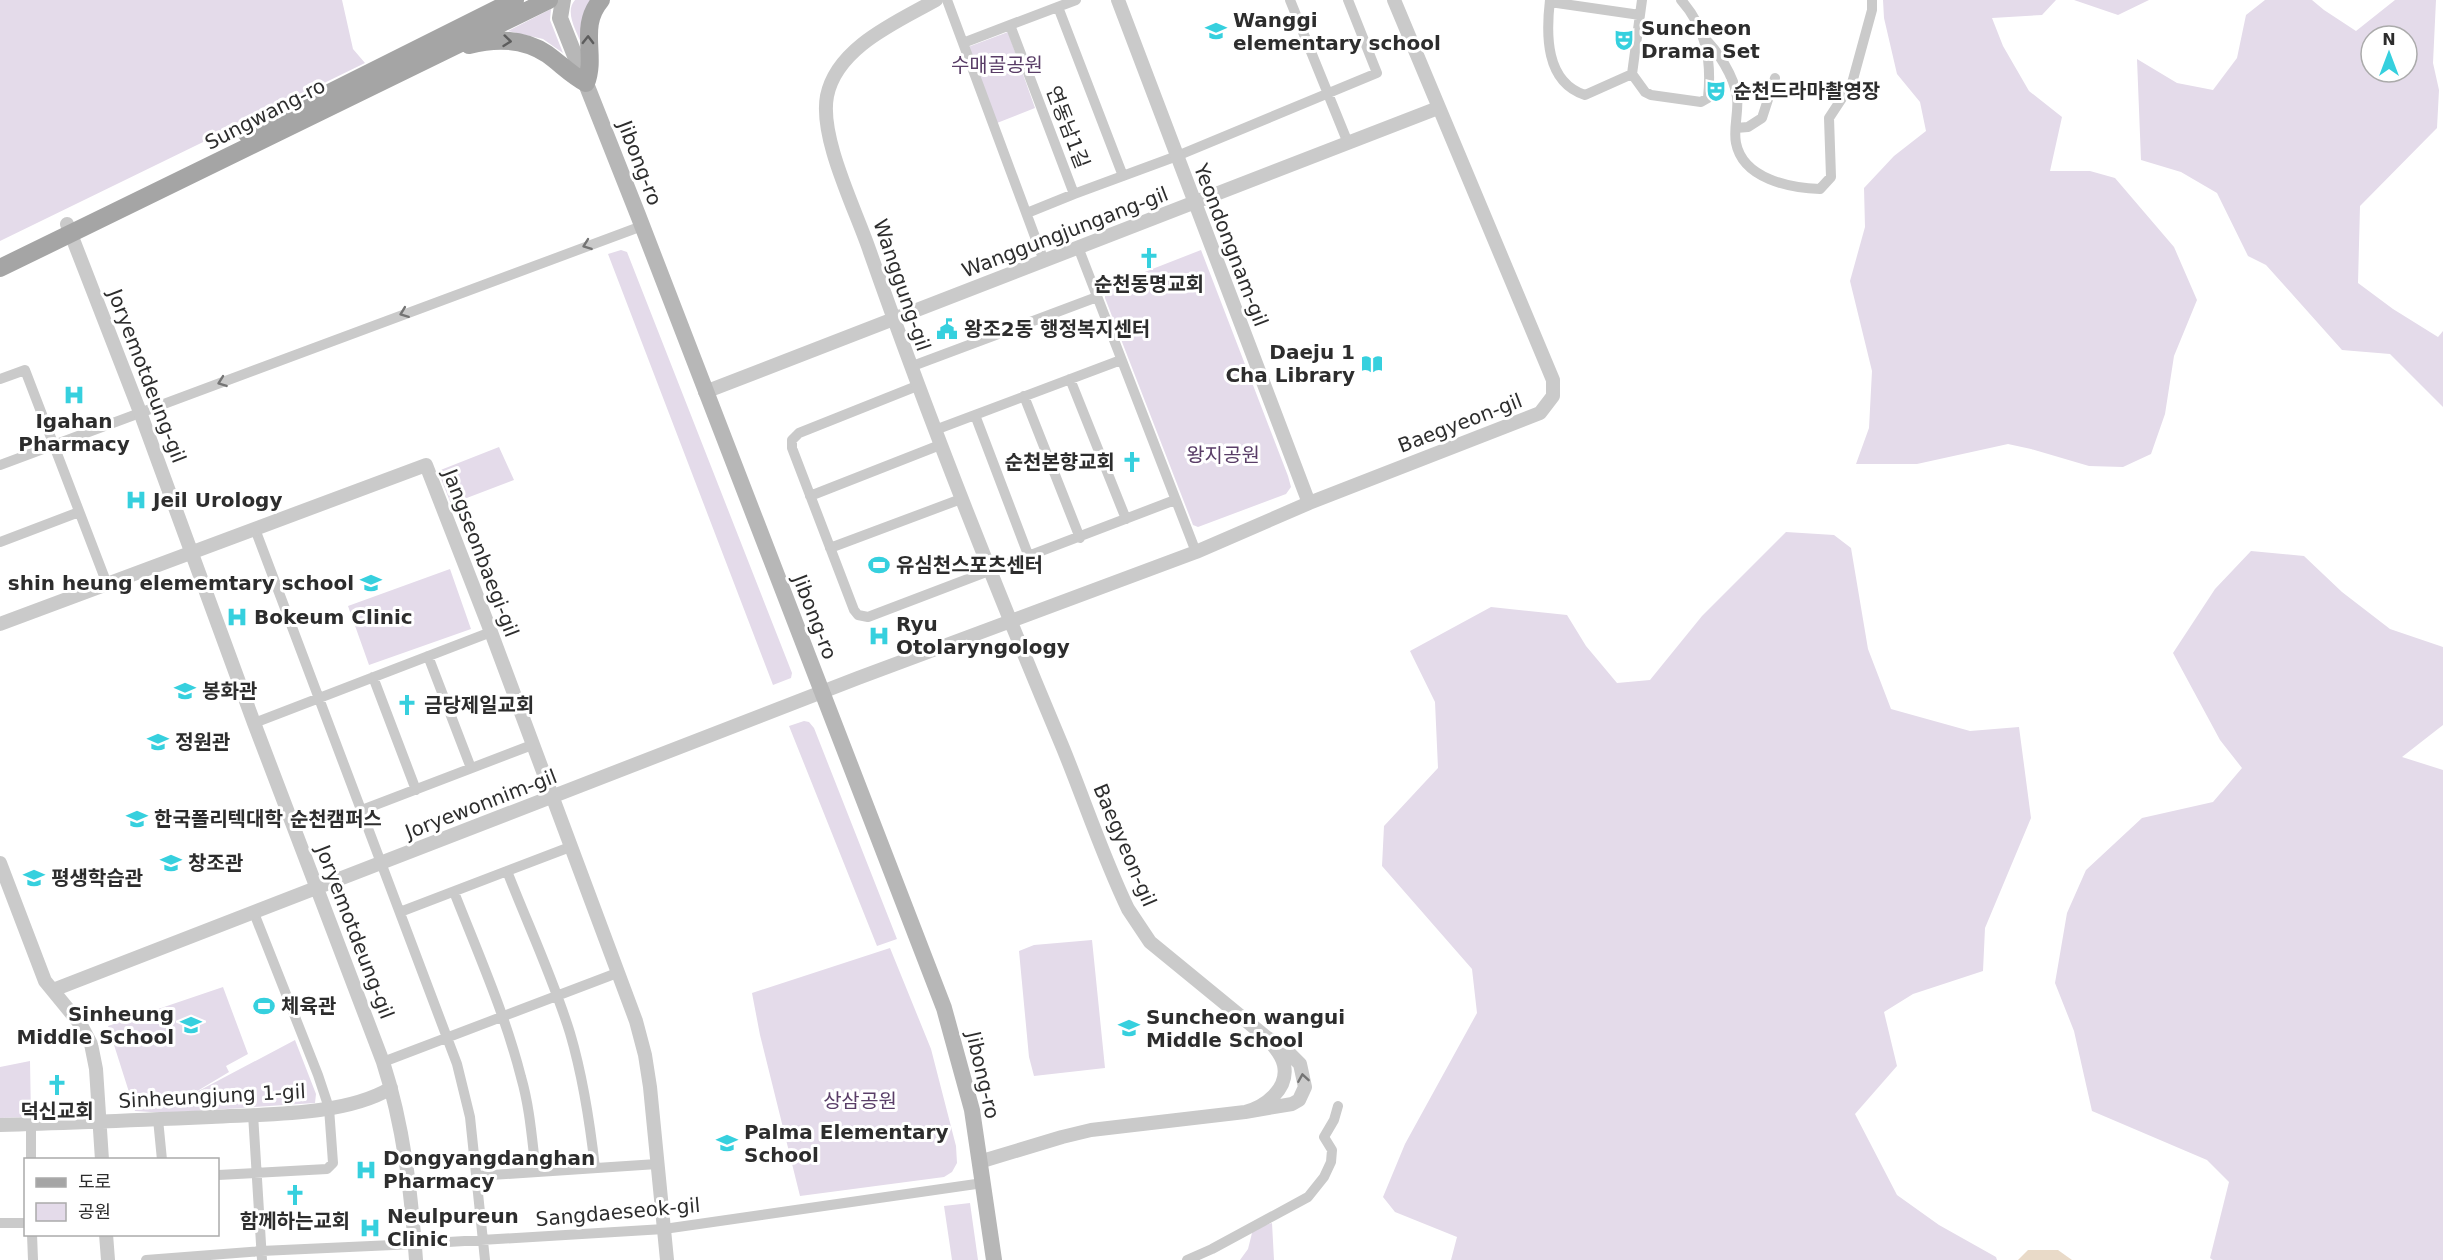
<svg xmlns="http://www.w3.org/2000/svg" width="2443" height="1260" viewBox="0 0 2443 1260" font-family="'DejaVu Sans','Noto Sans KR',sans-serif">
	<rect width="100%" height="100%" fill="#fff"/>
	<path fill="#e4dbea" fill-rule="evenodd" d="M0,0H342L353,49L365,63L0,241Z
		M575,0H591C583,16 580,27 582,45C577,32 564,12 575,0Z
		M1883,0H2056L2042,15L1992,18L2003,46L2029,91L2062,117L2050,171H2090L2115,178L2174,247L2197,300L2174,356L2165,414L2151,454L2123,467L2089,466L2031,449L2008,444L1917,464H1856L1869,428L1872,371L1850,281L1865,227L1864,188L1894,156L1926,131L1920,102L1897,74L1884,18Z
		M2074,0H2149L2118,15Z
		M2265,0H2312L2324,10L2356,31L2395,0H2436L2433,63L2439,90L2437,128L2360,206L2358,283L2393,309L2438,337L2443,331V407L2390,354L2342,350L2266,265L2248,256L2217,193L2181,172L2141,160L2137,59L2177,83L2213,90L2237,58L2246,15ZM2371,36H2407V72H2371Z
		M551,9L550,20L563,53L543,39L508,31Z
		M1008,32L1035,108L997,123L968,47Z
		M621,250L627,252L792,673L791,678L773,685L608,254Z
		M1201,250L1288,476L1291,487L1286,494L1198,527L1193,525L1105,298V289L1114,284Z
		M499,447L514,480L451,504L438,471Z
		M1786,532L1834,535L1851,548L1868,649L1891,709L1970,731L2019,727L2031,818L1985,928L1983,971L1913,994L1884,1012L1897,1066L1855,1114L1897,1195L1939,1225L1996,1257L1997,1260H1451L1457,1237L1395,1212L1383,1197L1405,1144L1477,1013L1472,969L1382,866L1384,826L1438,768L1435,702L1410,651L1491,607L1567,615L1586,646L1617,683L1650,680L1702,616Z
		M2251,551L2304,556L2342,592L2390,629L2443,647V725L2402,757L2443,770V1260H2213L2210,1258L2229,1182L2207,1160L2092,1111L2074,1031L2055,983L2067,913L2086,870L2142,818L2213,802L2242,768L2220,740L2173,653L2215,589Z
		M450,569L471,629L369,665L348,606Z
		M804,721L809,722L814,728L897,939L877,946L789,726Z
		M1092,940L1105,1068L1034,1076L1029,1057L1019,951L1034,945Z
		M890,948L931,1049L956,1146L957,1163L952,1172L944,1177L800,1196L760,1035L752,993Z
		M223,987L248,1054L226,1066L229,1072L189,1096L295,1040L316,1094L315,1103L166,1113L135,1111L108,1026Z
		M30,1061L31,1117L0,1118V1067Z
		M970,1203L978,1260H952L944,1206Z
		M1272,1223L1274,1260H1240L1248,1249L1253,1229Z"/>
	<path fill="#e9dac8" d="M2028,1250H2058L2072,1260H2018Z"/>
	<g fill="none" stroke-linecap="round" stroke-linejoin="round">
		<path stroke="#cacaca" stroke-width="10" d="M947,0L1044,261
			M1076,0L1010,25L1074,194L1177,156L1377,73L1348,0
			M1290,0L1348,143
			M1550,0C1546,34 1545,82 1585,95L1632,74L1645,92L1651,95L1701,102L1708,98C1712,60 1706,28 1681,0
			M1550,2L1640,15
			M1058,7L1123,176
			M1703,37C1718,51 1734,76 1737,97C1739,112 1733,128 1736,143C1743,179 1790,188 1820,189L1831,177L1829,118L1852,83L1872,10V0
			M963,43L1010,25
			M1632,74L1642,0
			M1736,128L1748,127L1762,118L1775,78
			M1027,213L1074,194
			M1078,247L1196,552
			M910,367L1097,297
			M0,379L25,370L107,584
			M1070,379L1126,519
			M917,386L799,433L792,440V448L854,610L858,615L868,617L1175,500
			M1024,396L1080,538
			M975,415L1029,557
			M935,430L1121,360
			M0,465L642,226
			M810,496L940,445
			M255,529L457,1064L470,1117L485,1260
			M0,542L79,512
			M830,548L961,499
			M428,656L471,768
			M373,677L416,790
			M254,723L491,632
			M362,810L532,745
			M507,871C528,925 553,978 570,1033C583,1077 590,1123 595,1168
			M454,892C478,953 505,1014 521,1077C530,1108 532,1140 536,1172
			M400,912L570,847
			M383,1062L617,973
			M253,1114L262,1260
			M158,1119L162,1160
			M31,1124V1160
			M218,1175L327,1169L333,1163L329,1108L318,1075L254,913
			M476,1176L657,1164
			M0,1223H26
			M32,1234L33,1260
			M146,1260L261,1251L415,1244L664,1229L983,1183
			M1187,1260L1212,1249L1308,1197L1324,1177L1331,1162L1332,1150L1324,1137L1334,1120L1338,1106"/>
		<path stroke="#cacaca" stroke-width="14" d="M936,0C897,22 837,47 827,96C819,138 856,210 870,252C929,420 994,584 1063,748C1085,802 1103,857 1128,909L1150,942L1266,1037
			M1118,0L1309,503
			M67,224L140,412L254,723L383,1062C404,1127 411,1192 416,1260
			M705,392L1438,108
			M0,624L426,465L491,632L636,1021L645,1055L650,1087L667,1260
			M0,863L45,981L81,1025L91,1044L96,1069L102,1160
			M53,990L858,678L1196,552L1309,503L1540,413L1553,396V380L1394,0
			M0,1125C71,1123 141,1120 211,1117C265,1114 345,1116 391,1088
			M979,1162L1062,1137L1091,1130L1245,1112L1292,1104L1299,1100L1305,1087L1300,1064L1284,1048L1266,1037C1273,1045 1282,1054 1284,1065C1289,1089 1265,1107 1245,1112
			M106,1234L108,1260"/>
		<path stroke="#b7b7b7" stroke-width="16" d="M563,0L560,18L638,215L944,1008L972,1110L994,1260"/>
		<path stroke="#a5a5a5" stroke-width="18" d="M469,45C496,38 523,38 547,54C561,64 571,75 586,83C597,55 578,27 601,0
			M247,134L515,0
			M0,268L549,0"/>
	</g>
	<defs><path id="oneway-chevron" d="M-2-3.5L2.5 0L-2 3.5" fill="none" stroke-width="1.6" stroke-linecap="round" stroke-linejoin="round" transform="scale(1.5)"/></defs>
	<g stroke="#5d5d5d">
		<use href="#oneway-chevron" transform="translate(588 40) rotate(-89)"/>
		<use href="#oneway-chevron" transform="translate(507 41) rotate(6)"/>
	</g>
	<g stroke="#747474">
		<use href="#oneway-chevron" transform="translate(587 245) rotate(160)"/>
		<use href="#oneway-chevron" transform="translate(404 313) rotate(159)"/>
		<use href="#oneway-chevron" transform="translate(222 382) rotate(160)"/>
		<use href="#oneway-chevron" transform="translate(1303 1078) rotate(-99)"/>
	</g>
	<defs>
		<symbol id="school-bare" viewBox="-9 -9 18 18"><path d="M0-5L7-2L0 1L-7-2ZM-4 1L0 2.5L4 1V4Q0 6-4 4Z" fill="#36d0de" stroke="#fff" stroke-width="2.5" paint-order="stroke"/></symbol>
		<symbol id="theatre-bare" viewBox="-9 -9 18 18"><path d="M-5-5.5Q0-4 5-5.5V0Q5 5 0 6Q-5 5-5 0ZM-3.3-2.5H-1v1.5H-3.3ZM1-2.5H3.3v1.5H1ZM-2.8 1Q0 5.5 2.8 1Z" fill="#36d0de" stroke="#fff" stroke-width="2.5" paint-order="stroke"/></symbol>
		<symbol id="church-bare" viewBox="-9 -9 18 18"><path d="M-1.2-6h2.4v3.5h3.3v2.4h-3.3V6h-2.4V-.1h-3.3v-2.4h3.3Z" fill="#36d0de" stroke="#fff" stroke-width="2.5" paint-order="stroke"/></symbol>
		<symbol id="civic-bare" viewBox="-9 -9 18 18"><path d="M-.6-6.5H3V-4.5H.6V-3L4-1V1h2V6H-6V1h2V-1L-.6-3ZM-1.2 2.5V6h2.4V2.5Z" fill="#36d0de" stroke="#fff" stroke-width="2.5" paint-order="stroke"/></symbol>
		<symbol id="library-bare" viewBox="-9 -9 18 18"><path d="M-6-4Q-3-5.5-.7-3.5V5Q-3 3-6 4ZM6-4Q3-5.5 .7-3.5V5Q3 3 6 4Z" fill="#36d0de" stroke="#fff" stroke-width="2.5" paint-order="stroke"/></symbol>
		<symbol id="hospital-bare" viewBox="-9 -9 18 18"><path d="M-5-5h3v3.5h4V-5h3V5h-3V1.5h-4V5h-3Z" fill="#36d0de" stroke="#fff" stroke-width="2.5" paint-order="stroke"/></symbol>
		<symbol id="stadium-bare" viewBox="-9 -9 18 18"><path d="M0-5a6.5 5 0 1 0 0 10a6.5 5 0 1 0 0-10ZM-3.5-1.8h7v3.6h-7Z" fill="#36d0de" stroke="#fff" stroke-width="2.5" paint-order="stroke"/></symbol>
		<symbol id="university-bare" viewBox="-9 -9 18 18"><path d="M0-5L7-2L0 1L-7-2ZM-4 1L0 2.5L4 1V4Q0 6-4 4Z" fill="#36d0de" stroke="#fff" stroke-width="2.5" paint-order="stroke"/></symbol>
	</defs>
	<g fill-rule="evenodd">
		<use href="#school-bare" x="1201" y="16" width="30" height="30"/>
		<use href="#theatre-bare" x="1609" y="25" width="30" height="30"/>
		<use href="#theatre-bare" x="1701" y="76" width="30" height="30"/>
		<use href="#church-bare" x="1134" y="243" width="30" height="30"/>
		<use href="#civic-bare" x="932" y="314" width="30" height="30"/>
		<use href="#library-bare" x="1357" y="349" width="30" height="30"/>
		<use href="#hospital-bare" x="59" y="380" width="30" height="30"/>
		<use href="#church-bare" x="1117" y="447" width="30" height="30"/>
		<use href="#hospital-bare" x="121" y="485" width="30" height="30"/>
		<use href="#stadium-bare" x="864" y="550" width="30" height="30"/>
		<use href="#school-bare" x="356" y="568" width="30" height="30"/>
		<use href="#hospital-bare" x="222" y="602" width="30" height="30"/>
		<use href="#hospital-bare" x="864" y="621" width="30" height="30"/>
		<use href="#university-bare" x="170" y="676" width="30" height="30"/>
		<use href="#church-bare" x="392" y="690" width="30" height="30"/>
		<use href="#university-bare" x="143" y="727" width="30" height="30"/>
		<use href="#university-bare" x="122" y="804" width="30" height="30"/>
		<use href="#university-bare" x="156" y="848" width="30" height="30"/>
		<use href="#university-bare" x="19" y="863" width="30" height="30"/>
		<use href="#stadium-bare" x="249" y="991" width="30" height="30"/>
		<use href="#school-bare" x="176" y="1010" width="30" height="30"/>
		<use href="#school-bare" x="1114" y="1013" width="30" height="30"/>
		<use href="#church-bare" x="42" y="1070" width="30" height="30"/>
		<use href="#school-bare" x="712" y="1128" width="30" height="30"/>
		<use href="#hospital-bare" x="351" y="1155" width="30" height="30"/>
		<use href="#church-bare" x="280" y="1180" width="30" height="30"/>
		<use href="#hospital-bare" x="355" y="1213" width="30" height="30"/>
	</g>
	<g text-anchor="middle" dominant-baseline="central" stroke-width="6" stroke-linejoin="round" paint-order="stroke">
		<g font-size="20" font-weight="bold" fill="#2d2d2d" stroke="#fff" text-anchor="start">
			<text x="1233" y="20">Wanggi<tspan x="1233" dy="23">elementary school</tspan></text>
			<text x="1641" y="28">Suncheon<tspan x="1641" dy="23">Drama Set</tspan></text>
			<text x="1733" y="91">순천드라마촬영장</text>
			<text x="1149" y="284" text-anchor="middle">순천동명교회</text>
			<text x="964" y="329">왕조2동 행정복지센터</text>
			<text x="1355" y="352" text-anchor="end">Daeju 1<tspan x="1355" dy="23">Cha Library</tspan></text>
			<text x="74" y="421" text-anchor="middle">Igahan<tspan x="74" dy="23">Pharmacy</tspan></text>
			<text x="1115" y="462" text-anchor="end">순천본향교회</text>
			<text x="153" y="500">Jeil Urology</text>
			<text x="896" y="565">유심천스포츠센터</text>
			<text x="354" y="583" text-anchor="end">shin heung elememtary school</text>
			<text x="254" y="617">Bokeum Clinic</text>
			<text x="896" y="624">Ryu<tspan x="896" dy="23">Otolaryngology</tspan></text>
			<text x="202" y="691">봉화관</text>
			<text x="424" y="705">금당제일교회</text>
			<text x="175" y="742">정원관</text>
			<text x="154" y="819">한국폴리텍대학 순천캠퍼스</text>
			<text x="188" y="863">창조관</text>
			<text x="51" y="878">평생학습관</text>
			<text x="281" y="1006">체육관</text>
			<text x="174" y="1014" text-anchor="end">Sinheung<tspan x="174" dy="23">Middle School</tspan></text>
			<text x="1146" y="1017">Suncheon wangui<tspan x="1146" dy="23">Middle School</tspan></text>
			<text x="57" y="1111" text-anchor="middle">덕신교회</text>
			<text x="744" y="1132">Palma Elementary<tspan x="744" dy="23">School</tspan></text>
			<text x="383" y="1158">Dongyangdanghan<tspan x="383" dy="23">Pharmacy</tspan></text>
			<text x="387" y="1216">Neulpureun<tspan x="387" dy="23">Clinic</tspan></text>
			<text x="295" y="1221" text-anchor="middle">함께하는교회</text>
		</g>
		<g font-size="20" fill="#593d67" stroke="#fff">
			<text x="997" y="65">수매골공원</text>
			<text x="1223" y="455">왕지공원</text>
			<text x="860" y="1101">상삼공원</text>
		</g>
		<g font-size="20" fill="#2d2d2d" stroke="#fff">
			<text transform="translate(265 114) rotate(-27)">Sungwang-ro</text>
			<text transform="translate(1068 127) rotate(69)">연동남1길</text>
			<text transform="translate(640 163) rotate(69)">Jibong-ro</text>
			<text transform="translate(1065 232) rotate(-21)">Wanggungjungang-gil</text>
			<text transform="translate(1231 245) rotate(69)">Yeondongnam-gil</text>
			<text transform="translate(902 285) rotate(71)">Wanggung-gil</text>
			<text transform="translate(147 376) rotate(69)">Joryemotdeung-gil</text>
			<text transform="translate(1460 423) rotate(-21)">Baegyeon-gil</text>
			<text transform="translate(481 553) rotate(69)">Jangseonbaegi-gil</text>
			<text transform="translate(815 617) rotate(69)">Jibong-ro</text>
			<text transform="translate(481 804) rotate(-21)">Joryewonnim-gil</text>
			<text transform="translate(1125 845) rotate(67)">Baegyeon-gil</text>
			<text transform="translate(355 932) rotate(69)">Joryemotdeung-gil</text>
			<text transform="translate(983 1075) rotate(77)">Jibong-ro</text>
			<text transform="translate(212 1096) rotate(-3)">Sinheungjung 1-gil</text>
			<text transform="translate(618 1212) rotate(-5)">Sangdaeseok-gil</text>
		</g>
	</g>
	<rect x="24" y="1158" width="195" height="78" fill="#ffffff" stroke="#ababab" stroke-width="1.5"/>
	<rect x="36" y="1178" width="30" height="9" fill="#a5a5a5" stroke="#ababab" stroke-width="1.5"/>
	<text x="78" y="1188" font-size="18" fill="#2d2d2d">도로</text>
	<rect x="36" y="1203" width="30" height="18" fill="#e4dbea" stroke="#ababab" stroke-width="1.5"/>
	<text x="78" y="1218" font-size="18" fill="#2d2d2d">공원</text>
	<g transform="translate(2389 54)"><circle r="28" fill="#ffffff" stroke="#ababab" stroke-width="1.5"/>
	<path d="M0-4.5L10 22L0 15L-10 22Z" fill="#36d0de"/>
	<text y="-9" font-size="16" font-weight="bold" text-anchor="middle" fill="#2d2d2d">N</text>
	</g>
</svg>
